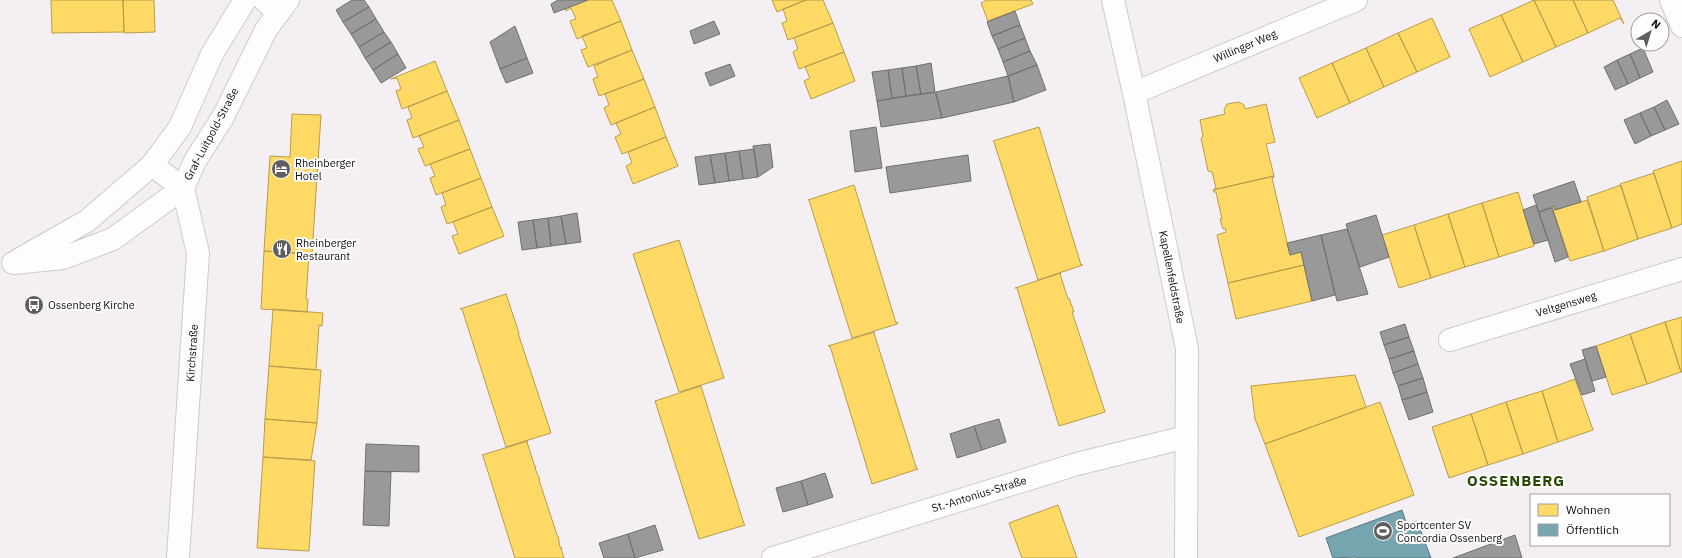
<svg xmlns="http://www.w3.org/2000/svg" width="1682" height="558" viewBox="0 0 1682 558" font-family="'IBM Plex Sans',sans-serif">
	<rect width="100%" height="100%" fill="#f4eff2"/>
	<path fill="#ffd966" stroke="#b89c4c" d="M51,0H123L124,32L52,33Z
		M123,0H154L155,32L124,33Z
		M588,0H612L621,21L577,39L570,21L576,19L571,8L566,11L565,9Z
		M772,0H806L777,12Z
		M806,0H823L833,23L788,40L782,23L787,21L783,9Z
		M987,0H1031L1033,4L988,21L981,3Z
		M1534,0H1573L1588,33L1556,47Z
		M1534,0L1556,47L1523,62L1501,15Z
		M1573,0H1613L1624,24L1620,18L1588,33Z
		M1501,15L1523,62L1490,77L1469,29Z
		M1432,18L1450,57L1417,72L1398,33Z
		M621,21L632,50L588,67L581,50L587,48L582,36Z
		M833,23L844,52L799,69L793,52L798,49L794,38Z
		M1398,33L1417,72L1384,87L1366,48Z
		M1366,48L1384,87L1350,103L1332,63Z
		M632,50L644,79L599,96L593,79L598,77L594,66Z
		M844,52L855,81L811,99L804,81L810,78L805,67Z
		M435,61L447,91L402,109L396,91L401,89L397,78L391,79Z
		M1332,63L1350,103L1317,118L1299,78Z
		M644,79L655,107L611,125L604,108L609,105L605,94Z
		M447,91L459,120L413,138L407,120L412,118L408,107Z
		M1239,102L1244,105L1245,109L1266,104L1275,142L1266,144L1274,176L1213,190L1216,188L1212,172L1208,171L1201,138L1203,136L1200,120L1225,114L1224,110L1227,104Z
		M655,107L666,137L622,154L615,137L621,134L616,123Z
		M292,114L321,115L312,254L264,251L270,156L290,157Z
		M459,120L470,149L425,166L418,149L424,147L419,136Z
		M1039,127L1081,265H1083L1038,280L994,142L993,141Z
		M666,137L678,166L633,184L626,166L632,163L628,152Z
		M470,149L481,178L436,195L430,178L435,176L430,164Z
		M1682,161V224L1672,228L1653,171Z
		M1654,173L1672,228L1638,239L1620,184Z
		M1274,176V177L1272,178L1290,255L1301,252L1304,265L1228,283L1217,235L1226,232L1225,228L1223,229L1220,219H1222L1216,192H1214L1213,190Z
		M481,178L492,207L447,224L441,207L446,205L442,193Z
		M854,185L896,323L898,322L897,324L852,338L809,200H808Z
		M1621,185L1638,239L1604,251L1587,197Z
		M1518,192L1534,246L1499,257L1482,203Z
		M1587,200L1604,251L1570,261L1552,206H1554L1555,210Z
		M1482,203L1499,257L1465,267L1448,214Z
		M492,207L504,236L459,254L452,236L458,234L453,222Z
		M1448,214L1465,267L1431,278L1414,225Z
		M1414,225L1431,278L1399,288L1382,235Z
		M679,240L724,378L679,392L633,254Z
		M264,251L309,254L306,299H308L307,312L261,309Z
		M1304,265L1312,301L1236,319L1228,283Z
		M1061,273L1060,274L1068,299L1069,298L1074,312H1072L1105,412L1059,426L1017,288H1015Z
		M506,294L519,333H518L551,433L506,447L462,309H460Z
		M273,309L323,313L322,326L319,325L316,370L269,366Z
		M1682,317V372H1681L1665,322Z
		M1665,322L1681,372L1647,384L1630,334Z
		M875,332L874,333L917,470L918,469L872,484L830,346H828Z
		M1630,334L1647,384L1612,395L1596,346Z
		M269,366L321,370L317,423L265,419Z
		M1355,375L1366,407L1265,444L1255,419L1251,386Z
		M1575,379L1593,430L1558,442L1542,391Z
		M701,386L744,524L745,525L699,539L655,401Z
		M1542,391L1558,442L1523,454L1506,402Z
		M1380,402L1414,495L1299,537L1265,444Z
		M1506,402L1523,454L1488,465L1471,414Z
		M1471,414L1488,465L1449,478L1432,427Z
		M265,419L317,423L311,460L263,457Z
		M528,441L527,442L535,467L536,466L535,468L539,478H540L539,480L557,535L558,536L560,547L562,548H561L564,558H515L483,456L482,455Z
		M263,457L315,461L309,551L257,548Z
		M1058,505L1077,558H1022L1009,523Z"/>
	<path fill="#76a5af" stroke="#58787f" d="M1402,510L1407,525L1417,521L1431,558H1357L1356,557L1333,558L1326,538Z"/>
	<path fill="#999" stroke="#707070" d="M352,0H364L369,7L343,22L336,10Z
		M558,0H588L554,13L551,4Z
		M369,7L376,19L351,34L343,22Z
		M1015,11L1020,25L992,36L987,22Z
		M376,19L384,32L359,47L351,34Z
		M714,21L720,34L694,44L690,31Z
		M1020,25L1025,38L998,49L992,36Z
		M515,26L527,58L500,69L490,42Z
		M384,32L391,42L365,58L359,47Z
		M1025,38L1030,51L1003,62L998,49Z
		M391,42L398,54L373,70L365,58Z
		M1643,48L1653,72L1640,78L1630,54Z
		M1030,51L1037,65L1008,76L1003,62Z
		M398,54L406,68L381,83L373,70Z
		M1630,54L1640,78L1628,84L1617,60Z
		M527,58L533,73L506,83L500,69Z
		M1617,60L1628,84L1615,90L1604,67Z
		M931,63L935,92L921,94L916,66Z
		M730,64L735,76L710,86L705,73Z
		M1037,65L1046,90L1014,102L1008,76Z
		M916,66L921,94L906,96L902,68Z
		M902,68L906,96L892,98L888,70Z
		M888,70L892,98L877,101L872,72Z
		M1008,76L1014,102L942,118L936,92Z
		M935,92L942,118L881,127L877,101Z
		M1667,100L1679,124L1665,130L1654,107Z
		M1654,107L1665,130L1651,136L1640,113Z
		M1640,113L1651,136L1635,144L1624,120Z
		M876,127L882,168L855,172L850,131Z
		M770,144L773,167L758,177L753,146Z
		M754,149L758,177L743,179L739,151Z
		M739,151L743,179L729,181L725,153Z
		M725,153L729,181L715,183L710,155Z
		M710,155L715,183L699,185L695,157Z
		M968,155L971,181L890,193L886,167Z
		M1574,181L1581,202L1555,210L1554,206L1539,212L1533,195Z
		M1536,205L1548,240L1534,244L1523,210Z
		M1552,208L1568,257L1555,262L1539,212Z
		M577,213L581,242L566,244L561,216Z
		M1376,215L1389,257L1360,267L1346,224Z
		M561,216L566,244L551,246L548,218Z
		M548,218L551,246L537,248L533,220Z
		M533,220L537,248L522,250L518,222Z
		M1347,229L1368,294L1337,301L1321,235Z
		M1321,235L1335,295L1312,301L1301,252L1290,255L1287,243Z
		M1405,324L1409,337L1384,345L1380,332Z
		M1409,337L1414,351L1389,359L1384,345Z
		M1596,346L1606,377L1592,381L1582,350Z
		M1414,351L1418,364L1393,373L1389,359Z
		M1585,359L1595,391L1582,395L1570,364Z
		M1418,364L1423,378L1398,386L1393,373Z
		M1423,378L1427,392L1402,400L1398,386Z
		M1427,392L1433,412L1409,420L1402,400Z
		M999,419L1006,442L982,450L974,426Z
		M974,426L982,450L957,458L950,434Z
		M366,444L419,446V472L365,471Z
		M365,471L391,472L389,526L363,525Z
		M825,473L833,497L808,505L801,481Z
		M801,481L808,505L783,512L776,488Z
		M655,525L663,550L635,558L628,534Z
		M628,534L635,558H604L599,543Z
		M1515,535L1522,558H1453Z"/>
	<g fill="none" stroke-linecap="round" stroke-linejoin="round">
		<defs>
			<path id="minor" d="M264,0L278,13
				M1113,0L1134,93L1187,349L1186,558
				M1671,0L1682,26
				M1134,93L1356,0
				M152,165L183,188L198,253L178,558
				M1450,340L1682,269
				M773,558L1077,464L1186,437"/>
			<path id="tertiary" d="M20,259L87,221L152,165L180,127L212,54L245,0
				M13,263L63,258L113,239L183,188L195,161L223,117L266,30L288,0"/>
		</defs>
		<use href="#minor" stroke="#cecacc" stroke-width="24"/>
		<use href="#tertiary" stroke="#cecacc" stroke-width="24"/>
		<use href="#minor" stroke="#fdfdfd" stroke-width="22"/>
		<use href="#tertiary" stroke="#fdfdfd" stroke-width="22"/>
	</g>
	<defs>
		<symbol id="hotel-disc" viewBox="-11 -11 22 22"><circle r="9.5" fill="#605d5f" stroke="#fffdfe"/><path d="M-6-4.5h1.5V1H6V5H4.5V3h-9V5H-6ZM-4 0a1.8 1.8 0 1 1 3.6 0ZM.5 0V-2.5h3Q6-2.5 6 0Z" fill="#fff"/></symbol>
		<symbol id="restaurant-disc" viewBox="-11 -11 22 22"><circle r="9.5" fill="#605d5f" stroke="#fffdfe"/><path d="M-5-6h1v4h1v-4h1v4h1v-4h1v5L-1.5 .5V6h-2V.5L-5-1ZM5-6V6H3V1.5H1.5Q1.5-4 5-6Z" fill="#fff"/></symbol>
		<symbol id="bus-disc" viewBox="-11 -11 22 22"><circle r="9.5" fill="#605d5f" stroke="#fffdfe"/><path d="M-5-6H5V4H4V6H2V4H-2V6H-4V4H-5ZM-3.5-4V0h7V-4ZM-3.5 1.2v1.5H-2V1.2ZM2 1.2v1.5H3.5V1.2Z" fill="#fff"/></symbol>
		<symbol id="stadium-disc" viewBox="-11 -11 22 22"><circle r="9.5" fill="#605d5f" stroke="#fffdfe"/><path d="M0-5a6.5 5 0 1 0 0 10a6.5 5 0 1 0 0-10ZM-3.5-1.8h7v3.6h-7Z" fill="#fff"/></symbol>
	</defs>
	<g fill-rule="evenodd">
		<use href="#hotel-disc" x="270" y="158" width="22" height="22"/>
		<use href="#restaurant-disc" x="271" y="238" width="22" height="22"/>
		<use href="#bus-disc" x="23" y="294" width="22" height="22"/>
		<use href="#stadium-disc" x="1372" y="520" width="22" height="22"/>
	</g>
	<g text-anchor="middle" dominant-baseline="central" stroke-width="4" stroke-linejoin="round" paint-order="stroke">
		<g font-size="11" fill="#110f10" stroke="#fffdfe">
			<text transform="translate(1245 46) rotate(-23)">Willinger Weg</text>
			<text transform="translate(211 134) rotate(-62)">Graf-Luitpold-Straße</text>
			<text transform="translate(1172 277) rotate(79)">Kapellenfeldstraße</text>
			<text transform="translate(1566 304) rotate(-17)">Veltgensweg</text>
			<text transform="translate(192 353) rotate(-86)">Kirchstraße</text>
			<text transform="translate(979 494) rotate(-17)">St.-Antonius-Straße</text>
		</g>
		<g font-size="11" fill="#110f10" stroke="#fffdfe" text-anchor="start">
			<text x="295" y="163">Rheinberger<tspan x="295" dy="13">Hotel</tspan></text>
			<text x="296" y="243">Rheinberger<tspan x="296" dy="13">Restaurant</tspan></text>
			<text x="48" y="305">Ossenberg Kirche</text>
			<text x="1397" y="525">Sportcenter SV<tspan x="1397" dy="13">Concordia Ossenberg</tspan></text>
		</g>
		<g font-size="15" font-weight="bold" letter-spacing="1" fill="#274802" stroke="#fffdfe">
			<text x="1516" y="480">OSSENBERG</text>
		</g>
	</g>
	<rect x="1530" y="494" width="140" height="52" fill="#fffdfe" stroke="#a09e9f"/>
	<rect x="1538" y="504" width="20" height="12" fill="#ffd966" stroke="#a09e9f"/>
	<text x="1566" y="514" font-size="12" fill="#110f10">Wohnen</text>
	<rect x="1538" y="524" width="20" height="12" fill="#76a5af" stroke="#a09e9f"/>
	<text x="1566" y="534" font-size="12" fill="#110f10">Öffentlich</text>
	<g transform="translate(1650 32) rotate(38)"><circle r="19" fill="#fffdfe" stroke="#a09e9f"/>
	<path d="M0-3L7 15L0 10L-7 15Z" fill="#605d5f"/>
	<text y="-6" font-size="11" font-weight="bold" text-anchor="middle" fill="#110f10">N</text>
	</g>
</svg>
